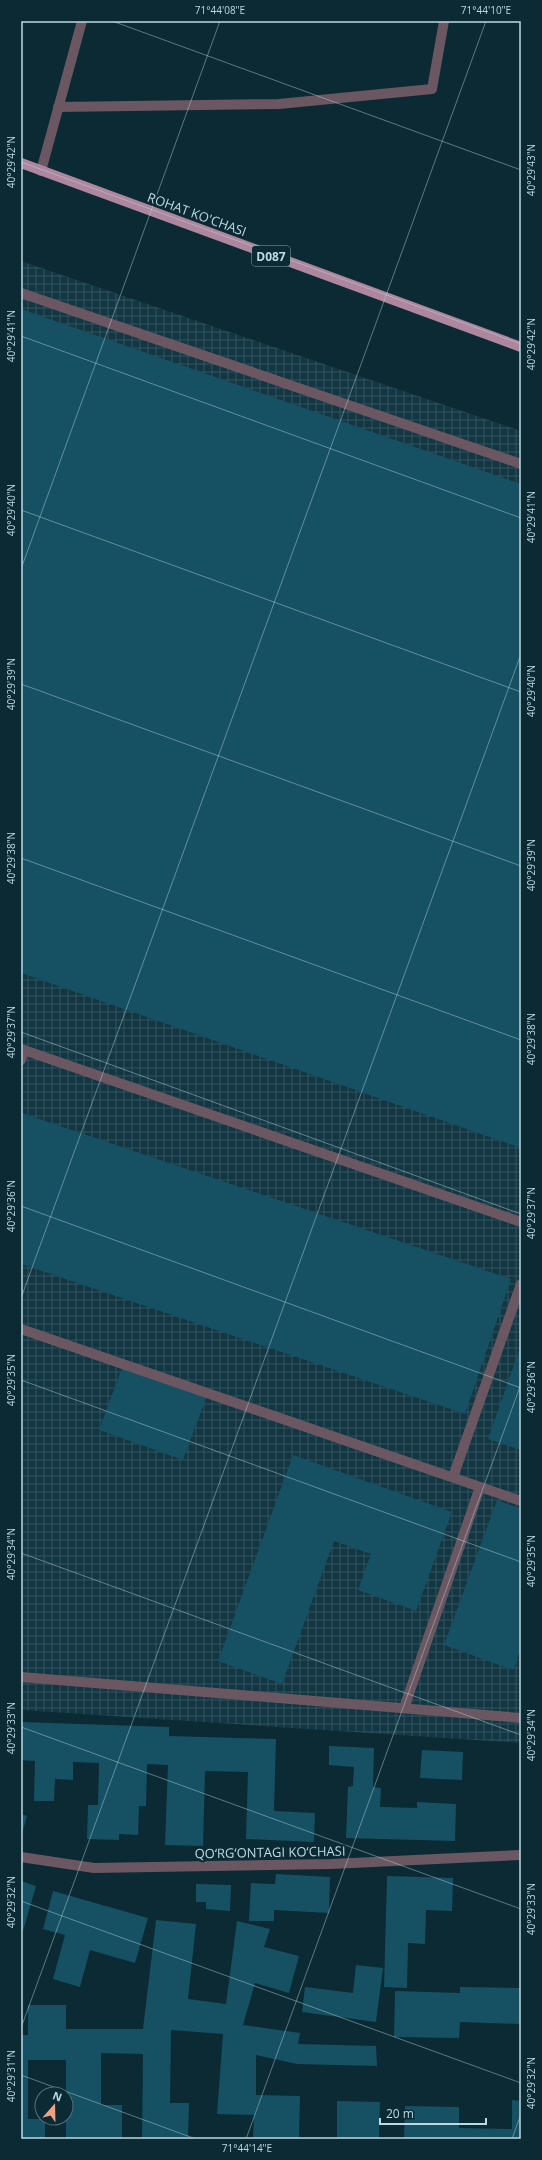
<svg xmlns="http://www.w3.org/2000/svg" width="542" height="2160" viewBox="0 0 542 2160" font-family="'Open Sans',sans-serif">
	<defs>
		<pattern id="industrial-grid" width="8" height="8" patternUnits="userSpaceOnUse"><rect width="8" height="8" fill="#123743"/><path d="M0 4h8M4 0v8" fill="none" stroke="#33535e"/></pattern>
	</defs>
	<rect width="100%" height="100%" fill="#0c2a34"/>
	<path fill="url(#industrial-grid)" d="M21,261L521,431V1743L21,1710Z"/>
	<path fill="#155163" d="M21,309L521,484V1148L21,973Z
		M22,1113L511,1279L465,1414L21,1264Z
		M521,1345V1450L488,1439Z
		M122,1368L206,1398L183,1460L99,1430Z
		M293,1455L452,1512L416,1611L358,1590L371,1554L334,1541L282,1684L218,1661Z
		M497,1500L521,1509V1648L513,1670L444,1645Z
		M21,1722L169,1727V1736L276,1739L274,1811L315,1813L314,1842L246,1839L248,1772L205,1771L203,1846L165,1845L168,1765L147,1764L146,1806H139L138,1835L119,1834V1840L87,1839L88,1805H98L99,1763L73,1762V1780L55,1779L54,1801H34L35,1761L21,1760Z
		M329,1746L374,1748L373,1787L381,1788L380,1807L417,1808V1802L456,1804L455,1841L346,1838L348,1787L353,1786L354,1767L329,1765Z
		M422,1750L463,1752L462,1780L420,1778Z
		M21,1814L27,1816L21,1837Z
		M276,1874L330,1877L329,1913L274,1910V1921H249L251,1883L275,1884Z
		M387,1876L453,1878L452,1911L426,1910L425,1944L408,1943L407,1988L384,1987Z
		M21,1881L36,1886L21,1938Z
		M196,1884L231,1885L230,1911L206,1909V1902H196Z
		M53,1891L148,1918L135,1963L90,1950L80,1987L53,1979L65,1935L43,1929Z
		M156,1920L196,1924L188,1999L226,2004L237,1921L270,1929L264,1947L299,1956L289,1993L255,1983L243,2025L300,2033L298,2044L376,2046L377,2066L297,2064L256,2055V2095L300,2096L299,2139H253L254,2115L217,2114L223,2034L171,2030L170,2103H189L188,2139H142L143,2054L101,2053V2105H122V2139H66V2060H28V2119H45V2139H21V2035H28V2005H66V2029H143Z
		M356,1965L383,1968L376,2022L302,2012L305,1987L353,1993Z
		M460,1987L521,1988V2024L460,2022L459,2038L394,2037L395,1991L460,1993Z
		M512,2100L521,2101V2139H404L405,2106L459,2107V2128L512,2129Z
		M337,2101L380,2102L379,2139H337Z"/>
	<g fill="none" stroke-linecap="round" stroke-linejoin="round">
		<path stroke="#6a5762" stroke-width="10" d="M21,293L521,464
			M21,1049L521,1222
			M21,1060L24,1050
			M21,1329L521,1501
			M453,1477L521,1284
			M21,1677L521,1718
			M404,1708L480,1487"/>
		<path stroke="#6a5762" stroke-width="10" d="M58,107L279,104L432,89L444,21
			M41,171L82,21
			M21,1857L94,1868L331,1864L521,1855"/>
		<path stroke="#ae879e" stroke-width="10" d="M21,163L521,347"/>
	</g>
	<path fill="none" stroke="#bdd9e3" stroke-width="1" stroke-opacity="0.45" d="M112,21L521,170M21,162L521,344M21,336L521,518M21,510L521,692M21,569L220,21M21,684L521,866M21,858L521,1040M21,1032L521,1214M21,1206L521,1388M21,1298L486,21M21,1380L521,1562M21,1553L521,1735M21,1727L521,1909M21,1901L521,2083M21,2028L521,654M21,2075L196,2139M246,2139L521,1384M512,2139L521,2114"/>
	<g text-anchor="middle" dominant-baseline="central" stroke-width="4" stroke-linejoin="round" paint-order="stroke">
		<rect fill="#0c2a34" stroke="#88a4ae" stroke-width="1" x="252" y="246" width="38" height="20" rx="3"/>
		<g font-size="12" font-weight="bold" fill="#bdd9e3">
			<text x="271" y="256">D087</text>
		</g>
		<g font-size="13" fill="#bdd9e3" stroke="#0c2a34">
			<text transform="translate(197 214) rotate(20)">ROHAT KO'CHASI</text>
			<text transform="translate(270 1852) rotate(-1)">QO‘RG‘ONTAGI KO‘CHASI</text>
		</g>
	</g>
	<rect width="542" height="2160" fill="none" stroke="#0c2a34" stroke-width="44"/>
	<g transform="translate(54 2106) rotate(20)"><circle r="19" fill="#0c2a34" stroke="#53707a"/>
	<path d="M0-3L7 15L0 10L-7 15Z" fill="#f2a07f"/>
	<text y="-6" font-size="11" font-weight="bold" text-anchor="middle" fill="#bdd9e3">N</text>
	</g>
	<path d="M380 2118v6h106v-6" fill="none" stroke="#bdd9e3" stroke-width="2"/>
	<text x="386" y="2118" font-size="12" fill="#bdd9e3" stroke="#0c2a34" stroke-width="3" paint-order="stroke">20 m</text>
	<rect x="22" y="22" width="498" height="2116" fill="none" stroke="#bdd9e3" stroke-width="1.5"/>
	<g font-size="10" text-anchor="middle" fill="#bdd9e3">
		<text x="220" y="14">71°44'08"E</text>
		<text x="486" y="14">71°44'10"E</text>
		<text transform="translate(11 162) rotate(-90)" y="4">40°29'42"N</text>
		<text transform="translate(531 170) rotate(-90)" y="4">40°29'43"N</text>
		<text transform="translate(11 336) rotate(-90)" y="4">40°29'41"N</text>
		<text transform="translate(531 344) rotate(-90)" y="4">40°29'42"N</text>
		<text transform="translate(11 510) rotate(-90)" y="4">40°29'40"N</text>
		<text transform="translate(531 517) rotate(-90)" y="4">40°29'41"N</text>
		<text transform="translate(11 684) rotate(-90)" y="4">40°29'39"N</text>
		<text transform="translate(531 691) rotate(-90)" y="4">40°29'40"N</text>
		<text transform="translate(11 858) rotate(-90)" y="4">40°29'38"N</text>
		<text transform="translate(531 865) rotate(-90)" y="4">40°29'39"N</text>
		<text transform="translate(11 1032) rotate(-90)" y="4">40°29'37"N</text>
		<text transform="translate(531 1039) rotate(-90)" y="4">40°29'38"N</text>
		<text transform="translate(11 1206) rotate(-90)" y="4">40°29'36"N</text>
		<text transform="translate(531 1213) rotate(-90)" y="4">40°29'37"N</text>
		<text transform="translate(11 1380) rotate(-90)" y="4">40°29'35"N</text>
		<text transform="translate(531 1387) rotate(-90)" y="4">40°29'36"N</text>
		<text transform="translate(11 1554) rotate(-90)" y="4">40°29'34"N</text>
		<text transform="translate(531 1561) rotate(-90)" y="4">40°29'35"N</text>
		<text transform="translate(11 1728) rotate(-90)" y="4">40°29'33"N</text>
		<text transform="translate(531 1735) rotate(-90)" y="4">40°29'34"N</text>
		<text transform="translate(11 1902) rotate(-90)" y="4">40°29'32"N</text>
		<text transform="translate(531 1909) rotate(-90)" y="4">40°29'33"N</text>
		<text transform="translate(11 2076) rotate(-90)" y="4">40°29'31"N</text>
		<text transform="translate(531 2083) rotate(-90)" y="4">40°29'32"N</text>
		<text x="247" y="2152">71°44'14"E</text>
	</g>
</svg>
